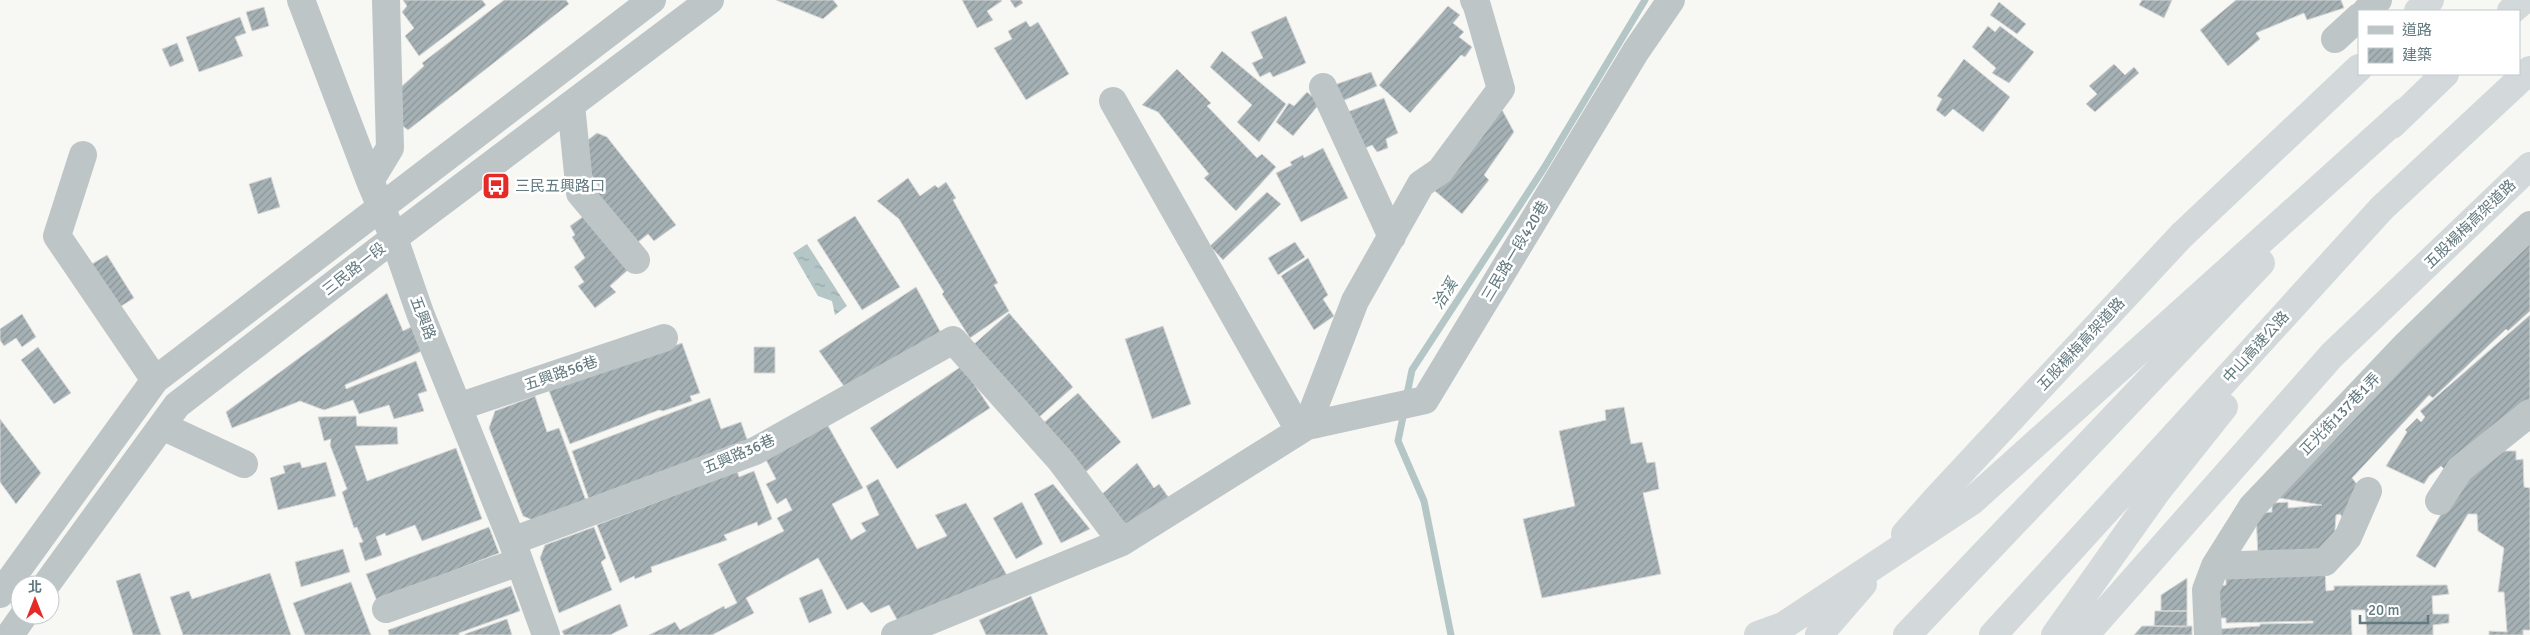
<svg xmlns="http://www.w3.org/2000/svg" width="2530" height="635" viewBox="0 0 2530 635" font-family="Signika,'Noto Sans TC',sans-serif">
	<defs>
		<pattern id="water-ripples" width="26" height="14" patternUnits="userSpaceOnUse" patternTransform="scale(1.25)"><rect width="26" height="14" fill="#b4c6c6"/><path d="M2 4q2-2 4 0t4 0M15 11q2-2 4 0t4 0" fill="none" stroke="#96a6a6"/></pattern>
		<pattern id="building-hatch" width="6" height="6" patternUnits="userSpaceOnUse" patternTransform="scale(1.25)"><rect width="6" height="6" fill="#a5b1b4"/><path d="M-1 1l2-2M0 6l6-6M5 7l2-2" fill="none" stroke="#8a9598"/></pattern>
	</defs>
	<rect width="100%" height="100%" fill="#f7f7f4"/>
	<path fill="url(#water-ripples)" d="M807,244L847,306L835,315L832,301L818,296L793,253Z"/>
	<g fill="none" stroke-linecap="round" stroke-linejoin="round">
		<path stroke="#b4c6c6" stroke-width="7" d="M1406,399L1412,370L1544,168L1645,0
			M1404,412L1398,441L1424,501L1451,635"/>
	</g>
	<path fill="url(#building-hatch)" stroke="#d9d8d7" d="M403,0H482L486,5L419,56L405,36L414,28L402,12L407,6Z
		M504,0H566L569,4L408,130L399,123V89L424,66L422,63Z
		M776,0H833L838,6L823,19Z
		M962,0H1001L1002,1L987,11L993,20L977,28Z
		M1010,0H1021L1023,3L1015,8Z
		M2142,0H2172L2164,18L2139,5Z
		M2236,0H2341L2344,8L2307,20L2304,13L2256,33L2260,39L2228,66L2200,30Z
		M1999,2L2026,24L2017,34L1990,15Z
		M1448,6L1460,15L1453,23L1464,32L1459,37L1472,47L1465,57L1461,55L1410,113L1379,85Z
		M264,7L269,26L252,31L246,12Z
		M1286,16L1306,63L1273,77L1270,72L1260,77L1252,63L1263,58L1251,32Z
		M240,17L246,33L235,37L243,56L199,72L186,37Z
		M1026,21L1030,27L1038,22L1069,74L1026,100L994,48L1012,39L1008,31Z
		M1988,26L1995,32L2000,26L2034,52L2009,83L1992,73L1996,68L1972,47Z
		M177,43L184,61L170,67L162,49Z
		M1222,51L1286,104L1259,142L1237,122L1252,105L1210,67Z
		M1964,59L2010,97L1983,132L1953,109L1945,117L1936,110L1942,99L1937,96Z
		M2114,64L2125,75L2134,67L2139,73L2095,112L2086,104L2097,94L2089,86Z
		M1177,69L1211,103L1207,106L1257,158L1262,154L1276,167L1236,211L1204,178L1209,174L1158,112L1142,105Z
		M1371,72L1377,86L1340,102L1334,85Z
		M1307,92L1320,103L1293,136L1276,122L1289,103L1294,106Z
		M1384,98L1398,133L1386,139L1388,148L1377,152L1372,145L1361,150L1345,113Z
		M1500,106L1514,132L1484,175L1489,180L1462,214L1435,191Z
		M597,133L607,137L676,225L654,241L648,234L633,246L593,192L599,187L585,165L584,143Z
		M1323,148L1348,198L1301,222L1276,173L1292,165L1290,162L1303,155L1304,158Z
		M271,177L280,207L258,214L249,184Z
		M908,178L920,196L935,185L938,188L946,182L956,198L953,200L998,283L994,285L1009,311L970,338L942,294L944,292L899,219L877,201Z
		M1267,192L1281,204L1223,260L1210,246Z
		M588,213L630,268L610,286L616,292L595,308L578,286L584,282L574,267L585,258L572,237L575,235L570,226Z
		M855,216L900,287L862,310L817,240Z
		M2530,237V311L2508,331L2506,329L2433,398L2429,395L2352,478L2360,488L2346,522L2340,514L2336,515L2334,544L2322,555L2258,557L2256,513L2272,512V503L2288,502V508L2322,505L2279,498L2412,352Z
		M1295,242L1305,257L1278,275L1268,258Z
		M107,255L134,298L115,310L87,267Z
		M1308,258L1328,295L1323,299L1334,316L1314,330L1281,276Z
		M916,287L941,333L848,392L819,351Z
		M387,293L403,331L413,326L424,350L345,385L346,389L416,361L427,391L418,394L424,411L394,419L389,405L359,414L353,400L324,410L300,401L232,428L226,412Z
		M1009,313L1073,387L1037,419L972,346Z
		M22,314L36,337L22,347L16,338L4,346L0,340V329Z
		M2530,315V399L2444,469L2441,466L2429,476L2424,484L2386,466L2407,432L2405,430L2417,418L2421,422L2425,417L2420,411Z
		M1163,326L1191,404L1152,419L1125,339Z
		M682,343L700,393L690,396L692,401L663,411L659,410L570,444L549,391Z
		M38,347L71,393L54,404L21,360Z
		M754,347H775V373H754Z
		M962,366L990,408L897,469L870,428Z
		M1078,393L1121,442L1082,475L1040,426Z
		M535,396L547,432L559,428L588,506L537,522L523,516L489,428L495,411Z
		M710,398L721,429L741,422L749,445L591,505L572,451Z
		M1624,407L1631,444L1642,442L1647,463L1655,462L1659,489L1643,493L1661,574L1542,598L1523,519L1575,506L1559,431L1606,420L1605,410Z
		M356,416L357,426L397,427L398,444L355,446L367,481L456,448L482,519L422,541L415,525L386,536L385,533L376,537L382,555L365,561L359,543L363,542L357,527L354,528L342,492L347,489L330,445L331,439L324,441L318,417Z
		M0,419L41,473L16,504L0,482Z
		M827,424L863,488L832,504L851,540L866,531L861,523L879,515L866,486L878,479L917,549L947,536L935,515L966,503L1008,577L900,625L889,605L871,613L862,602L847,610L818,558L746,598L754,613L712,635H649L675,622L680,630L724,606L725,609L737,603L718,564L784,531L777,518L792,510L786,498L777,504L766,484L776,479L765,458Z
		M2495,451H2516V460L2523,459L2524,487L2530,488V630H2523V635H2489V631L2507,632L2504,592H2498L2504,548L2478,531L2477,514H2468L2435,568L2416,556L2468,469Z
		M300,462L302,468L326,462L336,496L278,510L270,478L285,473L283,466Z
		M1137,463L1154,488L1159,484L1174,505L1125,527L1100,496Z
		M737,471L739,477L754,471L772,519L758,526L757,522L724,535L727,540L651,567L652,572L635,579L634,576L620,583L597,525Z
		M1053,484L1090,529L1061,543L1034,494Z
		M1022,502L1043,544L1016,559L993,518Z
		M489,527L499,553L377,601L366,574Z
		M594,527L606,558L601,562L612,590L559,613L540,558L545,545Z
		M343,549L350,572L301,587L295,562Z
		M2325,571L2326,591L2334,590V586L2447,585L2449,594L2432,596L2433,614H2449V623L2433,625V635H2367L2365,610H2351L2352,635H2218V629L2260,626V624L2313,623V621L2226,623V618H2217L2216,586L2226,585V574Z
		M140,573L161,635H133L116,581Z
		M270,573L291,635H183L170,597L189,591L192,599Z
		M2187,578V611H2161V595Z
		M351,582L371,635H305L293,603Z
		M511,586L520,611L459,633V635H389L388,630Z
		M822,589L832,613L809,623L799,598Z
		M1031,596L1048,635H986L979,620Z
		M620,604L628,626L610,635H564L562,631Z
		M2155,611H2187V627L2154,626Z
		M507,619L512,635H465V634Z
		M2142,626H2192V635H2134Z"/>
	<g fill="none" stroke-linecap="round" stroke-linejoin="round">
		<path stroke="#bec5c7" stroke-width="28" d="M301,0L370,181L394,238L420,313L512,541L546,635
			M2366,11L2378,0
			M2335,39L2359,17
			M1323,87L1392,237
			M1113,101L1299,430
			M571,105L580,193L636,260
			M83,155L57,236L155,380
			M370,181L390,148L386,0
			M458,407L664,338
			M162,426L244,464
			M1307,426L1425,400L1636,51L1671,0
			M2439,501L2460,469L2530,413
			M512,541L755,451L953,340L1061,461L1122,542
			M2215,566L2325,562L2348,537L2368,491
			M46,585L177,405L394,238L710,0
			M0,594L155,380L652,0
			M386,609L519,562
			M10,635L24,615
			M895,635L1122,542L1307,426L1355,301L1421,184L1440,171L1501,89L1477,6L1474,0
			M2208,635L2206,590L2215,566L2252,507L2407,344L2530,225"/>
		<path stroke="#d3d9db" stroke-width="28" d="M2418,11L2430,0
			M2511,11L2524,0
			M2392,125L2445,74
			M1905,534L1937,498L2181,236L2359,68
			M1758,635L1783,626L1972,501L2404,112
			M1819,635L1863,584
			M1907,635L2261,263
			M1993,635L2382,208L2530,70
			M2055,635L2158,490L2224,407
			M2085,635L2332,355L2530,166"/>
	</g>
	<defs>
		<symbol id="bus-square" viewBox="-11 -11 22 22"><rect x="-9" y="-9" width="18" height="18" rx="4" fill="#e42b28" stroke="#fff"/><path d="M-5-6H5V4H4V6H2V4H-2V6H-4V4H-5ZM-3.5-4V0h7V-4ZM-3.5 1.2v1.5H-2V1.2ZM2 1.2v1.5H3.5V1.2Z" fill="#fff"/></symbol>
	</defs>
	<g fill-rule="evenodd">
		<use href="#bus-square" x="480" y="170" width="32" height="32"/>
	</g>
	<g text-anchor="middle" dominant-baseline="central" stroke-width="5" stroke-linejoin="round" paint-order="stroke">
		<g font-size="15" fill="#62797f" stroke="#fff" text-anchor="start">
			<text x="515" y="186">三民五興路口</text>
		</g>
		<g font-size="15" fill="#62797f" stroke="#fff">
			<text transform="translate(2470 224) rotate(-44)">五股楊梅高架道路</text>
			<text transform="translate(1515 251) rotate(-59)">三民路一段420巷</text>
			<text transform="translate(354 269) rotate(-38)">三民路一段</text>
			<text transform="translate(423 318) rotate(69)">五興路</text>
			<text transform="translate(2081 344) rotate(-47)">五股楊梅高架道路</text>
			<text transform="translate(2256 347) rotate(-48)">中山高速公路</text>
			<text transform="translate(561 373) rotate(-19)">五興路56巷</text>
			<text transform="translate(2340 414) rotate(-46)">正光街137巷1弄</text>
			<text transform="translate(739 454) rotate(-23)">五興路36巷</text>
		</g>
		<g font-size="16" font-style="italic" fill="#5d787a" stroke="#fff">
			<text transform="translate(1445 294) rotate(-57)">洽溪</text>
		</g>
	</g>
	<rect x="2358" y="10" width="162" height="65" fill="#ffffff" stroke="#c0c9cc"/>
	<rect x="2368" y="26" width="25" height="8" fill="#bec5c7" stroke="#c0c9cc"/>
	<text x="2402" y="35" font-size="15" fill="#62797f">道路</text>
	<rect x="2368" y="48" width="25" height="15" fill="url(#building-hatch)" stroke="#c0c9cc"/>
	<text x="2402" y="60" font-size="15" fill="#62797f">建築</text>
	<g transform="translate(35 600)"><circle r="24" fill="#ffffff" stroke="#c0c9cc"/>
	<path d="M0-4L9 19L0 12L-9 19Z" fill="#e42b28"/>
	<text y="-8" font-size="14" font-weight="bold" text-anchor="middle" fill="#62797f">北</text>
	</g>
	<path d="M2360 615v8h68v-8" fill="none" stroke="#62797f" stroke-width="2.5"/>
	<text x="2368" y="615" font-size="15" fill="#62797f" stroke="#ffffff" stroke-width="4" paint-order="stroke">20 m</text>
</svg>
